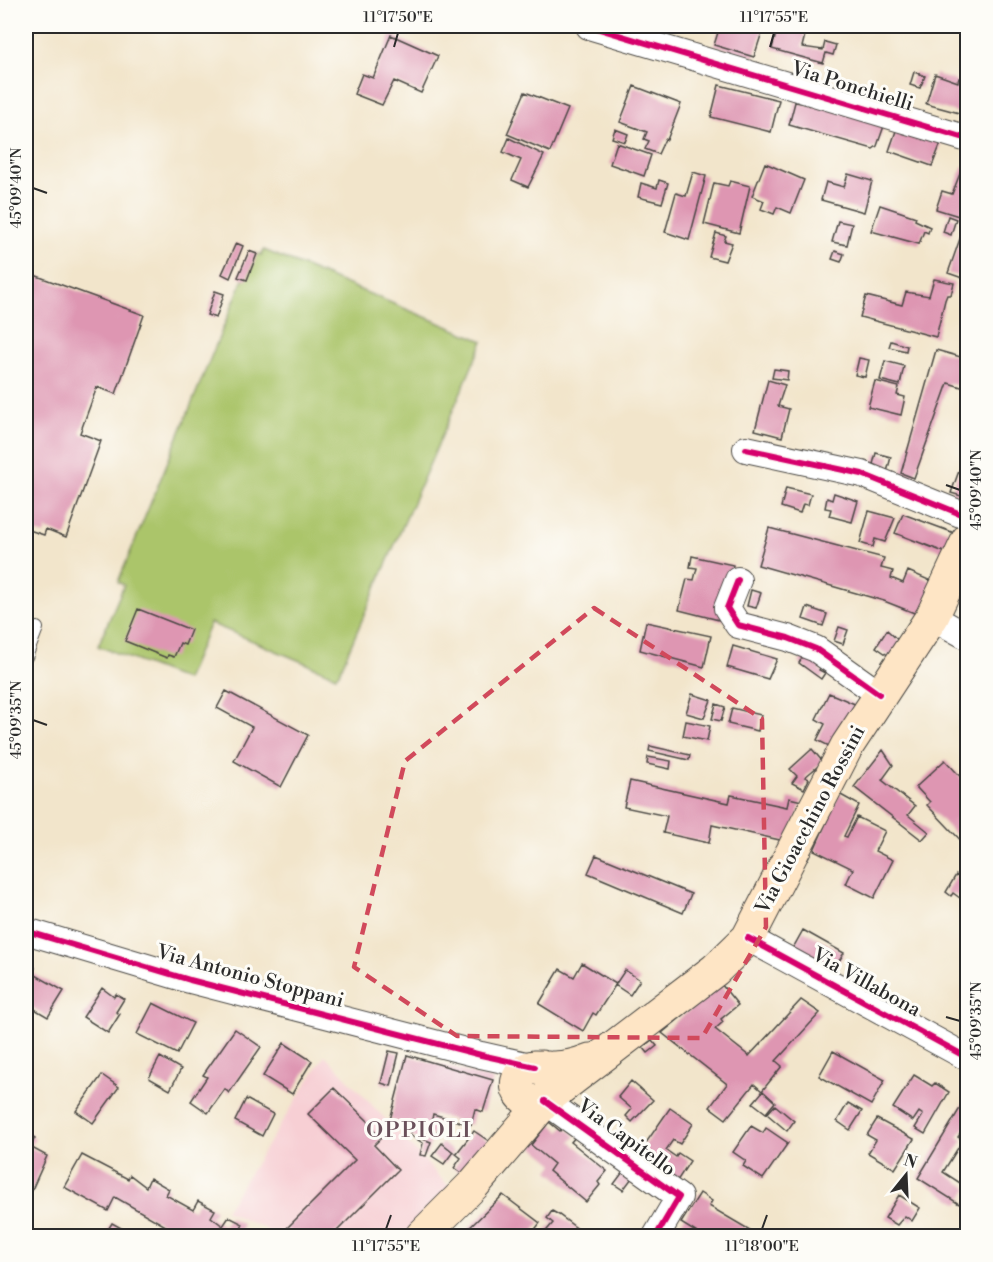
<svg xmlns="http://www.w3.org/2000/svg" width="993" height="1262" viewBox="0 0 993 1262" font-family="'Libre Bodoni',serif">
	<rect width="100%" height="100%" fill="#fdfcf7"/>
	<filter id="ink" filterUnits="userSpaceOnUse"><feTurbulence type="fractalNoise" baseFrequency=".0167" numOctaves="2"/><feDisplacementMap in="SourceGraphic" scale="12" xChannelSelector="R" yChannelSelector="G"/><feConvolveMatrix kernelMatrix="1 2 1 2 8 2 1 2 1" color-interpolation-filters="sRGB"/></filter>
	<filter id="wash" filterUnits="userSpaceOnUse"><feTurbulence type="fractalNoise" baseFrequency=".008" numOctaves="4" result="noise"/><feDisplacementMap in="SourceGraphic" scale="24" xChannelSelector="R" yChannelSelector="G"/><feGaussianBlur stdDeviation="1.35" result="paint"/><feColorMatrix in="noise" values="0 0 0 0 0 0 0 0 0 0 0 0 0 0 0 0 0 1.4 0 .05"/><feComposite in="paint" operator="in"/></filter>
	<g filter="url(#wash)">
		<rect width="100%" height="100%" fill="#f2e5cb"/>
		<path fill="#f7cfd4" d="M325,1055L452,1190L407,1236H273L264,1228L225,1211Z"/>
		<path fill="#abc56a" stroke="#6b784a" stroke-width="1.5" d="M264,250L483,341L339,673L336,676L210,623L186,680L98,646L124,585L118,582L254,253L261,255Z"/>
		<g id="blocks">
			<path fill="#de96b2" d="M720,26H764L754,57L714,45Z
				M778,26L806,31L802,47L823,50L825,42L836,45L833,55L826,53L823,63L772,49Z
				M391,35L438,56L421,93L394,81L382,105L354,94L362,74L373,78Z
				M914,72L925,76L920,88L910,85Z
				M935,74L958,82L959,78L968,81V98L963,114L926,104Z
				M719,85L779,100L771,132L711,117Z
				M634,86L681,104L667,140L665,139L658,154L645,149L649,141L644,139L647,132L620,122Z
				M525,92L568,109L550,152L507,134Z
				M795,102L852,111L884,126L877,146L873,149L789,125Z
				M897,128L941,143L932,166L889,151Z
				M615,129L628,134L625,142L612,138Z
				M509,138L544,155L528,187L512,180L521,160L503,152Z
				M617,143L651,155L644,176L610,164Z
				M765,163L804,180L791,213L777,207L774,214L761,209L764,201L752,196Z
				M963,166L968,167V201L962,217L936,209L942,191L952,194Z
				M693,172L706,176L689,240L665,232L676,193L686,196Z
				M848,174L872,181L864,212L821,200L826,182L844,187Z
				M659,180L668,183L662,203L638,197L641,183L657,188Z
				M730,181L750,186L739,233L704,224L714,183L728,186Z
				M880,205L916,217L915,220L930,227L928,233L924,231L919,244L871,231Z
				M948,216L956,219L951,235L943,232Z
				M838,221L852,224L847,245L832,242Z
				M963,230L968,231V280L948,273Z
				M716,233L726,236L724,241L732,243L725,261L709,257Z
				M236,243L243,246L230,278L222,274Z
				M249,251L257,254L247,280L238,277Z
				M835,251L844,254L841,262L832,259Z
				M26,272L144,315L116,394L97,387L80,433L101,441L66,537L46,529L44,535L26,529Z
				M934,279L954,283L951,295H947L945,300L936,337L860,317L866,296L902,305L906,292L929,296Z
				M215,291L224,294L216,318L207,315Z
				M891,341L907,346L906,351L889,347Z
				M936,350L968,359V389L948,383L914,478L901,473Z
				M859,358L869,360L865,377L855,375Z
				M885,361L904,366L900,385L880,380Z
				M774,369L788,371L787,380L772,378Z
				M768,380L785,385L778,406L789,409L782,437L755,430Z
				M875,381L899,387L897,395L905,397L901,415L868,407Z
				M968,446V498L951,493Z
				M876,453L891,457L887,472L872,468Z
				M786,488L811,494L808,505L803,504L800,513L781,507Z
				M834,493L858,501L852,522L829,516L831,509L825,508L827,498L832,500Z
				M869,511L895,518L885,542L875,539L873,547L860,543Z
				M903,514L957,534L949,554L895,533Z
				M769,528L884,558L881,568L893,571L891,578L903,583L908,571L938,584L922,616L884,601L758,565Z
				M692,556L733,565L723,621L679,610L687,579L694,580L697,568L690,567Z
				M751,590L761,593L756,608L747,606Z
				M807,607L827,614L823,626L803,619Z
				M138,609L191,630L185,645L180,643L174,657L168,655L167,658L125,641Z
				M646,622L711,636L704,667L640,650Z
				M839,627L848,630L843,644L834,641Z
				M887,630L901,643L892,658L876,647Z
				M733,646L777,659L768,679L727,667Z
				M806,650L824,661L819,670L825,673L821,679L799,663Z
				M226,691L308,735L281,787L234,761L252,727L217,708Z
				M829,693L857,705L835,749L817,740L825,724L816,719Z
				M692,694L711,700L704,718L686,713Z
				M716,704L725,707L721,721L712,719Z
				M732,708L761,715L758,731L728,724Z
				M686,721L710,726L707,741L683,736Z
				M650,746L690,755L689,760L649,751Z
				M812,749L823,762L805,777L809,779L804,789L792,783L797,776L790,769Z
				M883,750L893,765L882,780L915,806L908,815L929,832L922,840L854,787Z
				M648,757L671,761L670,769L647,764Z
				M945,760L968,785V848L927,805L930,802L916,787Z
				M630,781L729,803L731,795L787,807L789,798L802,801L789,842L712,825L709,843L663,833L667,816L624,807Z
				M839,794L859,805L844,836L847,837L857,817L885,831L875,851L893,860L874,898L846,884L853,869L814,850Z
				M596,855L691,894L683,913L588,873Z
				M956,875L968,886V894L964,901L953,893L951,896L946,892Z
				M803,930L844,953L833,971L793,948Z
				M26,963L35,968L32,973L64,991L48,1017L26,1004Z
				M582,963L616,984L596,1015L593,1013L583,1031L539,1004L560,969L574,977Z
				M625,970L640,980L630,995L615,985Z
				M721,984L738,1005L721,1019L723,1022L715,1029L749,1056L801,1000L820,1013L776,1061L782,1066L762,1091L754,1084L726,1119L710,1107L727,1084L662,1033Z
				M102,988L114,997L116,994L124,999L116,1012L120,1014L108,1033L83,1017Z
				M153,1003L193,1023L177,1054L137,1034Z
				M235,1029L261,1047L229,1093L225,1089L208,1113L191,1101L207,1077L203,1075Z
				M652,1040L657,1046L648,1053L643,1047Z
				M284,1043L312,1061L292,1094L263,1076Z
				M389,1051L399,1053L391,1086L381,1083Z
				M833,1051L885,1080L871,1105L819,1076Z
				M407,1055L493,1080L483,1112L475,1109L471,1125L433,1114L432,1119L441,1122L436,1136L425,1133L423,1139L431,1142L426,1156L420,1155L423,1143L410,1135L412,1126L390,1120Z
				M160,1057L181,1069L170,1090L149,1078Z
				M102,1075L119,1087L93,1123L76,1111Z
				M914,1075L932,1086L935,1083L949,1092L925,1134L915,1128L923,1115L919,1112L913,1121L893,1108Z
				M631,1081L653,1100L632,1122L626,1116L632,1109L618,1097Z
				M334,1088L370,1123L368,1125L381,1138L374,1145L398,1170L332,1236H295L287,1228L355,1160L308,1114Z
				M763,1091L775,1102L766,1113L753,1103Z
				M968,1095V1130L964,1128L958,1137L963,1140L943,1172L968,1188L959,1204L918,1178Z
				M246,1099L273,1114L262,1136L235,1121Z
				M848,1103L862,1111L850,1130L837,1121Z
				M775,1105L794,1121L787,1131L767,1114Z
				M670,1108L693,1124L680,1144L673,1140L666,1150L676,1157L678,1153L690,1161L677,1181L654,1166L657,1162L641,1150Z
				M877,1119L914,1139L895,1169L868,1153L876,1140L867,1135Z
				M549,1122L560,1131L564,1126L576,1136L571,1142L607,1171L598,1182L600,1185L586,1202L549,1171L554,1164L531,1145Z
				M751,1126L763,1133L766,1128L788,1143L763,1179L743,1166L746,1161L733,1152Z
				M474,1131L493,1144L468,1178L454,1168L461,1158L456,1154Z
				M26,1132L35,1138L30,1147L47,1156L26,1203Z
				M442,1143L453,1152L444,1164L432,1156Z
				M82,1155L128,1179L130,1175L146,1187L150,1178L169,1189L166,1195L193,1210L198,1201L215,1210L211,1217L223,1226L229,1217L243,1224L239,1234L244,1236H183L115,1197L108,1211L64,1187Z
				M623,1172L632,1178L623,1190L614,1184Z
				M700,1193L712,1201L709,1206L755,1233L753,1236H702L681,1223Z
				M503,1195L540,1223L530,1236H461Z
				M899,1195L920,1208L912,1221L905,1216L897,1225L885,1218Z
				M552,1211L559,1215L587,1236H542L553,1223L547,1218Z
				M112,1223L123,1229L119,1236H104Z
				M145,1227L159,1234L158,1236H141Z"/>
		</g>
	</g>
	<g filter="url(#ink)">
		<use href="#blocks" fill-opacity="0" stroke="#494743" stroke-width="1.5"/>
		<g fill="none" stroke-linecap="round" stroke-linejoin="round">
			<defs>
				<path id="lane" d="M26,657L37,628"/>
				<path id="street" d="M589,26L968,139
					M746,449L862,474L968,517
					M738,580L727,608L738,625L788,638L816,649L879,694
					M932,617L968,637
					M26,931L190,980L481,1055L535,1067
					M748,938L968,1058
					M545,1101L679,1197L656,1236"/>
				<path id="secondary" d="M541,1067L553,1079V1090L545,1101C524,1108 506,1083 526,1070C534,1064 544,1069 553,1068C566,1068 578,1065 590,1060
					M551,1095L715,970L748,938L847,746L932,617L968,540
					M422,1236L474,1184L545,1101"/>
			</defs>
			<use href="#lane" stroke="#494743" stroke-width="14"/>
			<use href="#street" stroke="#494743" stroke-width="28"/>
			<use href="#secondary" stroke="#494743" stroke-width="35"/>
			<use href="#lane" stroke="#fff" stroke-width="12"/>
			<use href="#street" stroke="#fff" stroke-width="26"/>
			<use href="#secondary" stroke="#fee5c5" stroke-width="33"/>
			<defs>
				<path id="cycleway" d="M589,26L968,139
					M746,449L862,474L968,517
					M738,580L727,608L738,625L788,638L816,649L879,694
					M26,931L190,980L481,1055L535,1067
					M748,938L968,1058
					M545,1101L679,1197L656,1236"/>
			</defs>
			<use href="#cycleway" stroke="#fdfcf7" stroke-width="10"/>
			<use href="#cycleway" stroke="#d6006c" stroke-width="6"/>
		</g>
	</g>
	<path fill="none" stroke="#d1495b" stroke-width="4.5" stroke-dasharray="12 8" stroke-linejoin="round" d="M594,608L762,719L766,927L702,1038L457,1036L354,967L405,761Z"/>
	<path fill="none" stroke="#2b2b2b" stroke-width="2" d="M394,47L398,33M770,47L774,33M33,188L47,193M946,485L960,490M33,720L47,725M946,1017L960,1021M386,1229L391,1215M762,1229L767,1215"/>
	<g text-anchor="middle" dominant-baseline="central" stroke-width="6" stroke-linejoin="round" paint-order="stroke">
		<g font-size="20" fill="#2b2b2b" stroke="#fdfcf7">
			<text transform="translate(852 87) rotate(17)">Via Ponchielli</text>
			<text transform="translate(811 820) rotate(-62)">Via Gioacchino Rossini</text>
			<text transform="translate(250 977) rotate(15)">Via Antonio Stoppani</text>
			<text transform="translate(866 983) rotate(29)">Via Villabona</text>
			<text transform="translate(626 1138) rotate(36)">Via Capitello</text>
		</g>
		<g font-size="22" letter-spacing="1.5" fill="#6a505a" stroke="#fdfcf7">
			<text x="419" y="1130">OPPIOLI</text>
		</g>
	</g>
	<rect width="993" height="1262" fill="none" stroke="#fdfcf7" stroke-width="66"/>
	<g transform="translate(906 1175) rotate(18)" stroke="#fdfcf7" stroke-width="4.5" paint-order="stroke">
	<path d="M0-4.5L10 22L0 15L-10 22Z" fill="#2b2b2b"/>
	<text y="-9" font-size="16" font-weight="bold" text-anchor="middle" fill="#2b2b2b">N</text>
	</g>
	<rect x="33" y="33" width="927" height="1196" fill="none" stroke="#2b2b2b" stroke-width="2"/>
	<g font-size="15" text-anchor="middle" fill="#2b2b2b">
		<text x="398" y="22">11°17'50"E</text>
		<text x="774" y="22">11°17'55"E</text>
		<text transform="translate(16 188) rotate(-90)" y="5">45°09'40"N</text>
		<text transform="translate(976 490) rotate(-90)" y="5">45°09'40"N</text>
		<text transform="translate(16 720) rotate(-90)" y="5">45°09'35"N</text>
		<text transform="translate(976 1021) rotate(-90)" y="5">45°09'35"N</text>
		<text x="386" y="1251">11°17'55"E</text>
		<text x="762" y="1251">11°18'00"E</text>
	</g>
</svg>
